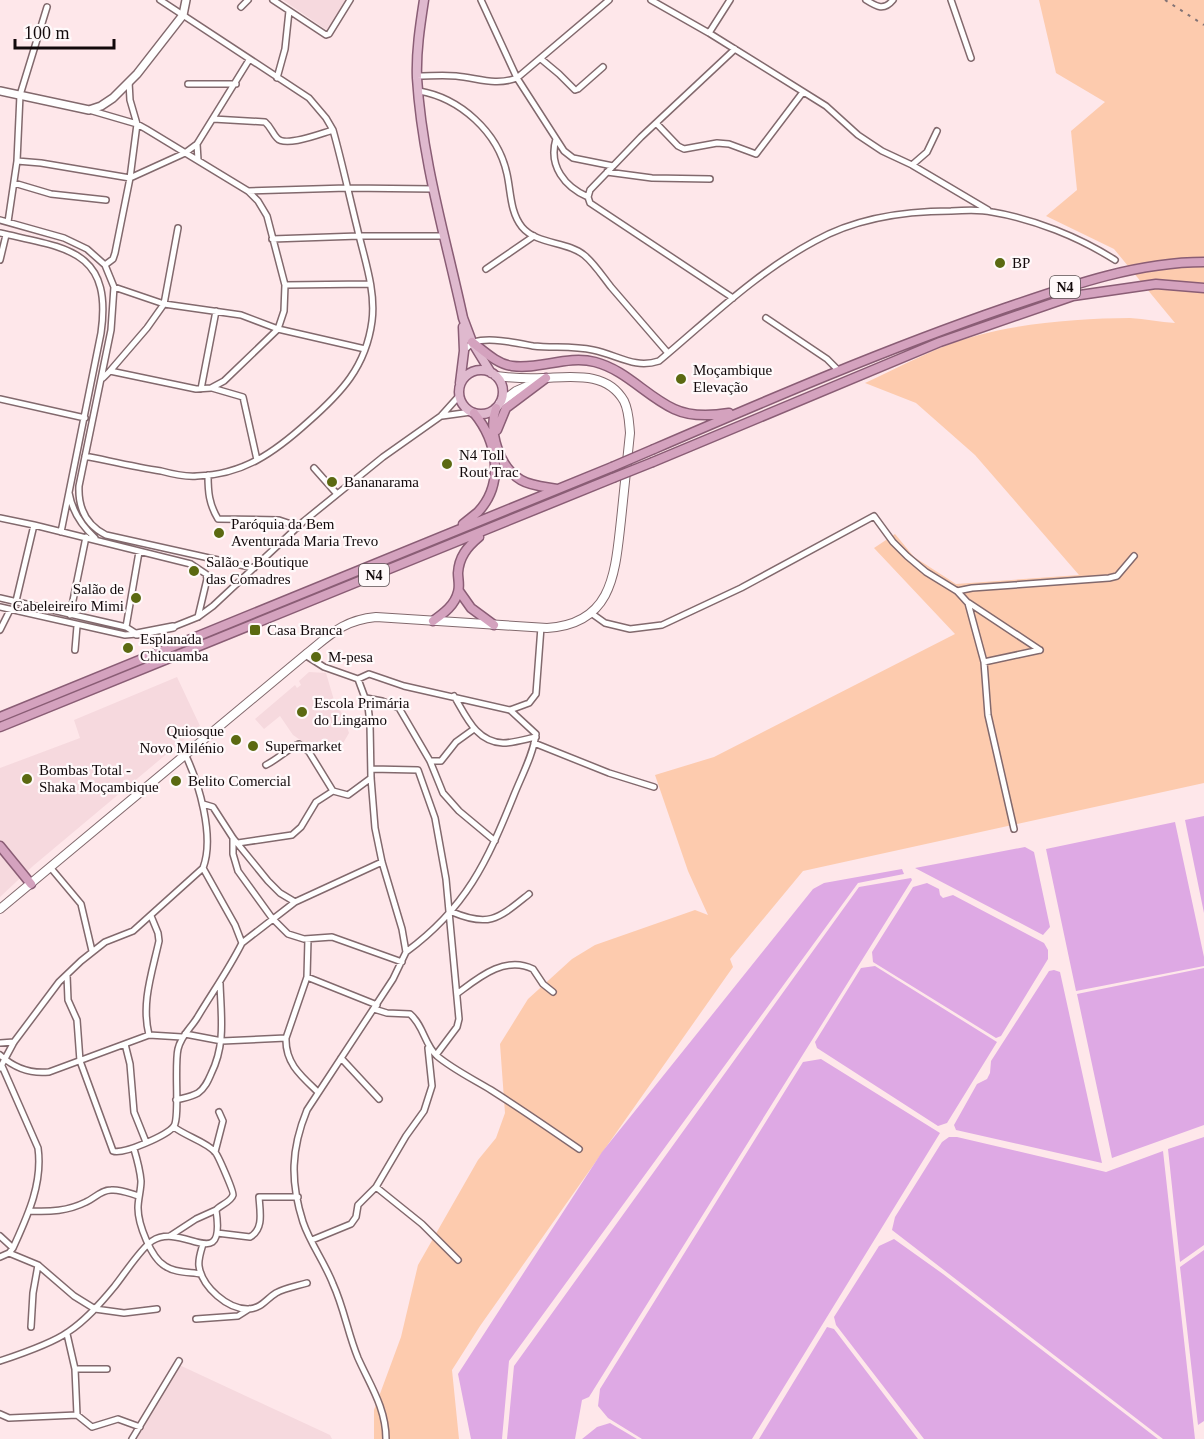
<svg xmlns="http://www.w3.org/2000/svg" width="1204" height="1439" viewBox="0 0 1204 1439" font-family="Georgia,serif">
	<rect width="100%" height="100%" fill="#fee7ea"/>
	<path fill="#f6d9de" d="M283,0H352L331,33Z
		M309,672L326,673L336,707L338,706L344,718L349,733L339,750H315L293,735L280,716L264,729L255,719L295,685L297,688L301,685L299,681Z
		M177,677L200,726L33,866L0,897V768L80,738L74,720Z
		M175,1363L330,1435L332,1439H129Z"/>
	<path fill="#fdcbae" d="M1039,0H1204V783L803,871L730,959L733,967L480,1326L452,1370L459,1439H374V1410L401,1337L418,1265L478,1160L496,1138L505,1113L500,1044L528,999L572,959L595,945L695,910L708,915L688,871L655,775L714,757L955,634L874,548L895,534L914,557L956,584L1079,575L975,455L916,403L865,383C902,366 939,345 979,335C1023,323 1084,318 1130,318C1145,319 1160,322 1175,323L1114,249L1046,216L1077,190L1071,131L1105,102L1056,73Z"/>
	<path fill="#dea9e4" d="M1204,816V913L1185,820Z
		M1175,822L1204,957V966L1076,991L1046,849Z
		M1025,847L1034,852L1050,927L1043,935L915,868Z
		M902,869L904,874L858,883L509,1361L502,1439H471L458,1374L602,1152L813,889L824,883Z
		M911,878L912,880L589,1397L582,1400L575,1439H507L514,1366L859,887Z
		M927,883L939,889L940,895L943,898L953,895L1044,943L1048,950V959L1001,1036L996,1038L873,962L872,952L913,887Z
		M875,966L997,1042L947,1123L938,1126L817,1048L815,1042L861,968Z
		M1204,968V1125L1112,1158L1077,994Z
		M1054,970L1060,972L1102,1163L956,1130L954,1125L977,1084L987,1079L990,1073L991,1061L1049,971Z
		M821,1059L940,1133L752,1439H642L608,1418L598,1406L600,1389L803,1062Z
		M949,1137H957L1106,1172L1163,1151L1195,1439H1163L892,1230L895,1217L942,1142Z
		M1204,1137V1245L1180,1262L1168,1149Z
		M894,1239L943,1274L1158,1439H924L836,1325L834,1317L879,1246Z
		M1204,1250V1421L1198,1425L1180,1267Z
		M827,1327L834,1329L918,1439H759Z
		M610,1423L637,1439H582L597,1427Z"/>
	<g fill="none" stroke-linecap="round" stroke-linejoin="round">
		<defs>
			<path id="minor" d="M273,0L326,35L329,34L350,0
				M481,0L517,78L564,151L573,158L613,166
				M651,0L709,33L826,106L858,135L882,151L912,165L988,210
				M866,0C877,7 884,11 893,0
				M951,0L971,58
				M241,7L248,0
				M709,33L730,0
				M541,59L559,74L575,90L578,89L603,67
				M417,76C430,76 443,75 456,76C478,78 495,86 517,78L609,0
				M277,78L285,49L289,11
				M188,84H236
				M419,91C460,98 498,132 507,174C511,192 510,212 522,227C537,245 567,241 584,255C594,263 603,277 611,287C630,309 649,331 668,353
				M89,110L137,124L146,129L248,191L258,201L267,216L285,285L284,311L278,329L224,381L211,388L196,389L110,371L103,378
				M213,119L265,122C271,127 272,133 277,138C285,148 322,133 333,130
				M656,123L678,146L684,149L717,143L729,144L756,154L803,92
				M556,139C548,166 565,187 588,197
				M197,144L198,160
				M17,161L41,163L130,178L185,153L197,144L249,60
				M912,165L927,152L937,131
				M607,172L652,178L710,179
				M14,183L51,194L106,200
				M248,191L347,188L434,189
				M0,220L64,238L87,249L105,265L114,287L111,330L79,486C78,508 86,525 106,535L254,568
				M8,222L17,161L20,95L47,7
				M0,233C65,248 113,249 101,333L61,532
				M272,239L359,236H444
				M0,260L6,235
				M105,265L113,259L115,253L130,178L137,124L130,100L129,82
				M486,269L534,236
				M285,285L370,284
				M114,287L164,304L241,315L278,329L365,349
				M733,298L590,203L588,197L590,190L641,137L735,49
				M766,318L827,359L839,371
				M464,351C467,348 470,344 474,342C490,337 517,343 533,346C553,348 573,346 593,350C618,355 634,369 659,361C709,319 757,272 815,241C856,218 904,211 951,211C965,210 979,209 992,212C1034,219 1079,237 1115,260
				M110,371L147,328L164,304L178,228
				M212,388L243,397L257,460
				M201,389L216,311
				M0,399L85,418
				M442,416L471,412
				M85,456C110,461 135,467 161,471C172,474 185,477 197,476C243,475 275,452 308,422C341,393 366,367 372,321C376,290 364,258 357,227C349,195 342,162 333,130L326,118L309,98L160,0
				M314,468L337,494
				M208,475C208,492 209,504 218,519L279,520L288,523L297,528
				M69,493C72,511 82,526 95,538
				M0,518L34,525L191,564L206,574L207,579L198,617
				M957,591L972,588L1109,578L1117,576L1134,556
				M0,598L126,627L137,634
				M16,601L34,525
				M969,603L1040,650
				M0,607L125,635L137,634
				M591,613L605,623L630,629L662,625L741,588L874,516L893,542L907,556L926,572L957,591L968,603L984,662L988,715L1014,829
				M70,615L86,537
				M126,627L139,552
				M173,627L198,617L213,606L304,521L383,457L441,416L459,396
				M0,630L10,610
				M75,650L77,626
				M305,655L324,667L358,679L369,674L404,686L510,710L536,734C533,755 522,775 514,795C487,862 466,908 406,952
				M984,662L1040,650
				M358,679L368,706L370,724L371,778L375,828L382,862L402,929L406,952L393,979L307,1110C291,1149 290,1181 303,1222C310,1243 325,1263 333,1284C344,1308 348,1334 358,1358C370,1385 386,1408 386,1439
				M454,696C466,716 476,742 503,743C513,743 526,739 536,737
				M366,698L382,701L399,708L430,761L443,793L459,811L495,841
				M510,710L529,703L536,694L541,627
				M534,743L609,773L654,787
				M430,761H441L456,742L474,729
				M266,765C278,759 289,748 299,744L309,752L333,791L348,795L371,778
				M371,769L418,770L435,818L446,879L459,1019L457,1027L436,1055
				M203,804L213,807L233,838L268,881L280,893L295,902
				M233,838V854L238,871L272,918L288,934L304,939L332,937L402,962
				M238,843L292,835L301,827L316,802L333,791
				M50,867L81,904L92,951
				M452,912C490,928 499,918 529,894
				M151,916L158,933L159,941C152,973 141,1003 149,1035L182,1037
				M308,939L307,977L286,1038C285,1063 301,1076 318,1092
				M242,943L295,902L382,862
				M67,975L68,1000L77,1020L80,1061L113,1151C123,1155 168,1135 174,1126C180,1117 174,1066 178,1049C181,1036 190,1029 197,1018C212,993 229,969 242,943L235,925L203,868
				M307,977L377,1005
				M458,993C478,978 505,955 533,969L543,984L553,992
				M374,1009L387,1013L410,1014C424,1026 424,1044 437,1056C454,1070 473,1079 491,1090C521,1109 550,1129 579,1149
				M185,1034L222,1041L286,1038
				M0,1043L14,1042
				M125,1044L130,1064L134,1112L146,1142
				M0,1055C14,1068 30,1074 49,1072L149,1035
				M341,1058L379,1099
				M0,1068L14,1042L59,982L81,961L105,942L133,931L203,868C215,837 199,783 185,754
				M176,1100C183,1098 191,1097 198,1093C205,1088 208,1081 211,1074C226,1044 221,1016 220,983
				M134,1149C137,1159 140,1170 141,1181C141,1190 138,1199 138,1208C138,1224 151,1258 165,1266C175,1273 190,1272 201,1274
				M215,1152L223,1121L219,1112
				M376,1187L422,1224L458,1260
				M30,1211C50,1212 68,1211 86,1202C95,1198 101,1190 111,1190C121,1189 131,1194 139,1196
				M217,1233L250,1237C264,1229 260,1212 259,1197H298
				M0,1236L13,1248
				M170,1236L196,1219L216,1210
				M312,1240L351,1224L356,1217L358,1205L376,1187L406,1136L424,1111L432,1086L428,1048
				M203,1244C201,1251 198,1259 199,1266C202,1287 228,1310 249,1309C262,1308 266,1299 276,1293C285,1288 297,1286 307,1283
				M9,1253L38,1265L74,1296L95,1309L124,1313L157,1309
				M0,1257L9,1253L13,1248C27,1217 43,1184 38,1148L2,1066
				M196,1319L238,1316L249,1309
				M31,1327L33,1293L38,1265
				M67,1334L75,1369L77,1415
				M0,1361C18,1355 53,1343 68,1332C86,1320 100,1304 114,1287C123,1276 141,1248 152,1241C183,1221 226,1276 216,1210C220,1205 231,1202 233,1195C234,1192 218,1155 215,1152C207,1142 185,1136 174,1127
				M75,1369H107
				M0,1414L9,1418L77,1415L92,1427L118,1419L140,1427
				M132,1439L179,1361"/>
			<path id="tertiary" d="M0,91L89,110L101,106L113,98L137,74L183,15L186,0
				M137,634L173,627"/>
			<path id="secondary" d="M500,403L516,391L539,381
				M0,909L305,655C330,635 343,620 376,617L547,628C613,624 615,573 621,520C624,491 627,462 630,433C629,422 629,411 624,401C607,371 572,377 543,378C527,379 512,378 496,376"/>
			<path id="primary" d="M424,0C420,26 416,52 417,78C422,160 446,239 463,318L472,342L491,373
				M459 392a22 22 0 1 1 44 0a22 22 0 1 1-44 0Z
				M460,383L464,351L463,327"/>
			<path id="trunk" d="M472,342C484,351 497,364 512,366C539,370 567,355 595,362C626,370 646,396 674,409C691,417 711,416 729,413
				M496,408C488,431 499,467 521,480C531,486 546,487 557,489
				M497,430L506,408L546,378
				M654,449C770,399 886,349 1005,308C1069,286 1136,262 1204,262
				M653,462L940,342L1073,296L1156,284L1204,288
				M463,524C468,520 473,516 478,512C505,483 497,441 474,413
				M459,591L471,608L494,625
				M433,621C444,613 455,605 458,592C460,586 458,579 458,573C459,557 467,547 479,537
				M0,717L612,467
				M0,727L613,478
				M0,846L31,884"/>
		</defs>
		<use href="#minor" stroke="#82696d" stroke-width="8"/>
		<use href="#tertiary" stroke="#82696d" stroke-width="10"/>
		<use href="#secondary" stroke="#82696d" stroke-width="10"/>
		<use href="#primary" stroke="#8a5d75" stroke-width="11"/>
		<use href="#trunk" stroke="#8a5d75" stroke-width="11"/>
		<use href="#minor" stroke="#fff" stroke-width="5"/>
		<use href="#tertiary" stroke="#fff" stroke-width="7"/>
		<use href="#secondary" stroke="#fff" stroke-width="8"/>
		<use href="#primary" stroke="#dfb9ce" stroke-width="8"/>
		<use href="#trunk" stroke="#d4a2be" stroke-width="8"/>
		<path stroke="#827375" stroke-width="2" stroke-dasharray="3 6" stroke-linecap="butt" d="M1165,0L1204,25"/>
		<defs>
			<path id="trunk-bridge" d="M612,467L654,449
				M613,478L653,462"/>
		</defs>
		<use href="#trunk-bridge" stroke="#8a5d75" stroke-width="11" stroke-linecap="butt"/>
		<use href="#trunk-bridge" stroke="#d4a2be" stroke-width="8"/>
	</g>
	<g fill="#5b6911" stroke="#fff9fa" stroke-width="2">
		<circle cx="1000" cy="263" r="6"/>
		<circle cx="681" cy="379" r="6"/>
		<circle cx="447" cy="464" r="6"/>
		<circle cx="332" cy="482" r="6"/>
		<circle cx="219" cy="533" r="6"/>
		<circle cx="194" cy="571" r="6"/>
		<circle cx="136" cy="598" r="6"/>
		<rect x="249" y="624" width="12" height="12" rx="3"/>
		<circle cx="128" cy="648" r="6"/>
		<circle cx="316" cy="657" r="6"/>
		<circle cx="302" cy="712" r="6"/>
		<circle cx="236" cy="740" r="6"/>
		<circle cx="253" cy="746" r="6"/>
		<circle cx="27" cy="779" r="6"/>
		<circle cx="176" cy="781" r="6"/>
	</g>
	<g text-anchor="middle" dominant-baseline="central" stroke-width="4.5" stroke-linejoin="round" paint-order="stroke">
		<g fill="#fff9fa" stroke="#595153" stroke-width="1.5">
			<rect x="1050" y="276" width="30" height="22" rx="4.5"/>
			<rect x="359" y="564" width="30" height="22" rx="4.5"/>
		</g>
		<g font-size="14" font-weight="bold" fill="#12090b">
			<text x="1065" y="287">N4</text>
			<text x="374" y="575">N4</text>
		</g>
		<g font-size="15" fill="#12090b" stroke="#fff9fa" text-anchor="start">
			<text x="1012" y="263">BP</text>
			<text x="693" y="370">Moçambique<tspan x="693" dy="17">Elevação</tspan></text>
			<text x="459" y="455">N4 Toll<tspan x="459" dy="17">Rout Trac</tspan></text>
			<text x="344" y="482">Bananarama</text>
			<text x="231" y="524">Paróquia da Bem<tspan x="231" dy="17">Aventurada Maria Trevo</tspan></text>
			<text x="206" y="562">Salão e Boutique<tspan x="206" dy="17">das Comadres</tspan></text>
			<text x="124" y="589" text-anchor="end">Salão de<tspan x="124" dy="17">Cabeleireiro Mimi</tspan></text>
			<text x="267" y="630">Casa Branca</text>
			<text x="140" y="639">Esplanada<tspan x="140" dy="17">Chicuamba</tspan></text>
			<text x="328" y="657">M-pesa</text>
			<text x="314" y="703">Escola Primária<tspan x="314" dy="17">do Lingamo</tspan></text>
			<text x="224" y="731" text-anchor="end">Quiosque<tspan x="224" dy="17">Novo Milénio</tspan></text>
			<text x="265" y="746">Supermarket</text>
			<text x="39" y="770">Bombas Total -<tspan x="39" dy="17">Shaka Moçambique</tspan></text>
			<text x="188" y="781">Belito Comercial</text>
		</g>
	</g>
	<path d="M15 39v9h99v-9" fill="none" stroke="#12090b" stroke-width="3"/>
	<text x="24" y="39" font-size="18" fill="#12090b" stroke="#fff9fa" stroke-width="4.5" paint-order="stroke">100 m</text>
</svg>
